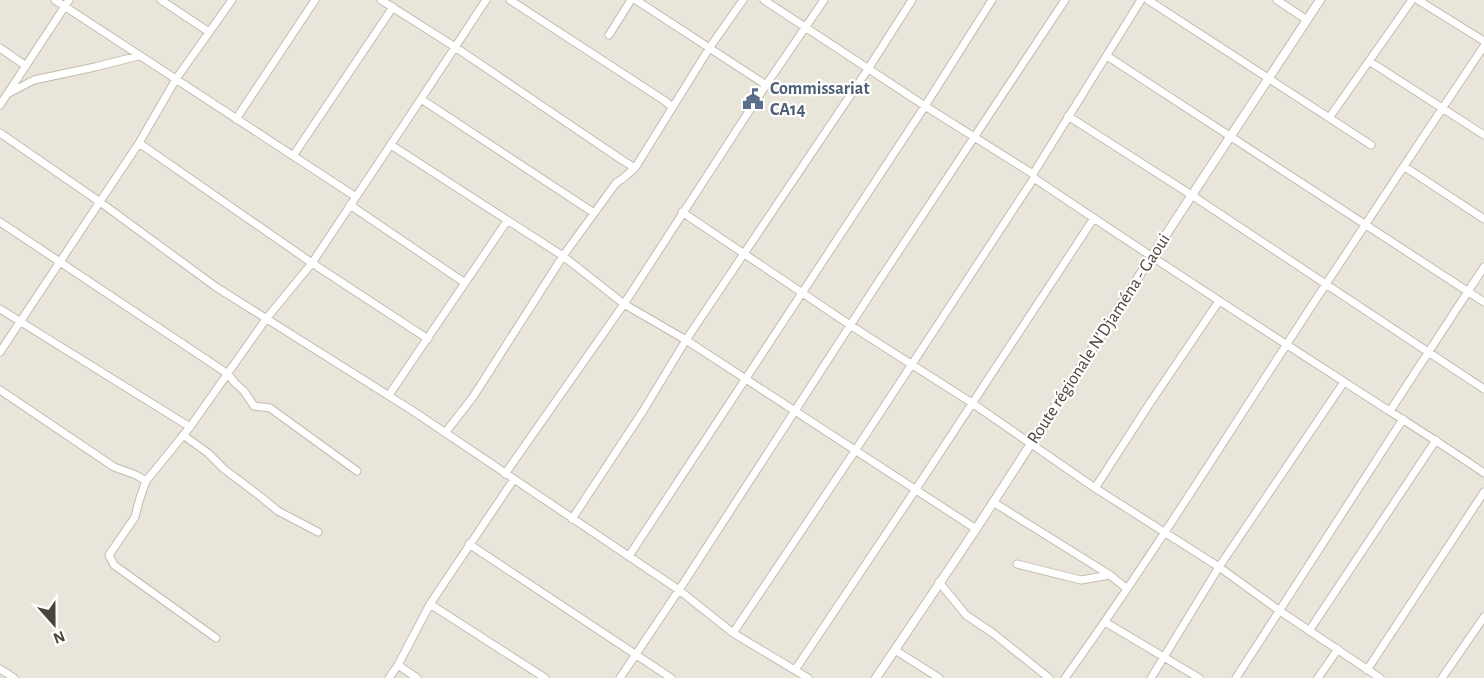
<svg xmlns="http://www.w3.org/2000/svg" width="1484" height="678" viewBox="0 0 1484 678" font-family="'Alegreya Sans',sans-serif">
	<rect width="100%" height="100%" fill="#f6f3ec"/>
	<path fill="#eae5da" d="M0,0H1484V678H0Z"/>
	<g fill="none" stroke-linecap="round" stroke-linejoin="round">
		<defs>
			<path id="minor" d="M55,0L356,197
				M161,0L209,32
				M381,0L455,47L622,160L635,168
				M510,0L665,101L672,107
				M636,0L766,85
				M764,0L925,106L1033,174L1034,178C1136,247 1239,314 1343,381C1390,412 1438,441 1484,473
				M1148,0L1371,145
				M1277,0L1307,20
				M1418,0L1484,41
				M609,35L631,0
				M0,48L26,66
				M1107,56L1484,302
				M1369,61L1484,135
				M7,94L34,80L95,67L138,56
				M421,99L594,213
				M0,105L69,0
				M1068,116L1193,196L1484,389
				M1329,118L1412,0
				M236,119L315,0
				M0,133L100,202L216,287L413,411L679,590L733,633L808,678
				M139,143L312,263L428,339
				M391,145L563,256L624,304L686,340L976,529
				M293,156L393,7
				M1405,167L1484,219
				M1033,174L1141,0
				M350,205L465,283
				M682,212L850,325L972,403L1095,488L1219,567L1280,611L1380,678
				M0,222L228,374L235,383L244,391L254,406L270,408L357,471
				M0,309L190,427
				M0,352L139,143L176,79L232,0
				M0,390L114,467L136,475L146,481
				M389,395L507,221
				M1390,411L1484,267
				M445,433L473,397L563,256L616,183L622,179L635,168L710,47L743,0
				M183,435L208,453L224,469L261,497L278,511L318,532
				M505,474L624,304L766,85L824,0
				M1095,488L1150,403L1219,301
				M993,502L1110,575L1126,588
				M572,519L643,411L686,340L868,69L912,0
				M469,544L671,678
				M629,556L925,106L992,0
				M1017,564L1081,580L1110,575
				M939,582L966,615L994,634L1049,678
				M430,604L545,678
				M1105,622L1199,678
				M1309,631L1436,440
				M733,633L855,451L1034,178
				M216,638L114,565L109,555L135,517L139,501L146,481L190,427L266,319L312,263L421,99L486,0
				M895,650L939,678
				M398,665L417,678
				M0,669L14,678
				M795,670L916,489L1094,218
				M1367,670L1484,492
				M389,678L398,665L430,604L514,479
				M620,678L679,590L875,287L1065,0
				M1065,678C1157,550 1239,416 1326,284C1378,205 1431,125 1484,46
				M1151,678L1219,567L1344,382
				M1236,678L1403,419
				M1318,678L1338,649
				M1442,678L1484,617"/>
			<path id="tertiary" d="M876,678L976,529L1152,256L1320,0"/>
		</defs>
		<use href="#minor" stroke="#c2bbae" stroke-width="9"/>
		<use href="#tertiary" stroke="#c2bbae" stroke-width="10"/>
		<use href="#minor" stroke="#fff" stroke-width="7"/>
		<use href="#tertiary" stroke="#fff" stroke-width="8"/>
	</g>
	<defs>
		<symbol id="civic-bare" viewBox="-9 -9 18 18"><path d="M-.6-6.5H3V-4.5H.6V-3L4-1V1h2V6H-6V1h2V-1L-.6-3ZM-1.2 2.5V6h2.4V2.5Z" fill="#5c6f8a" stroke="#fff" stroke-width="2.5" paint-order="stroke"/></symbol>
	</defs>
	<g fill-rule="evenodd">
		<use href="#civic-bare" x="738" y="84" width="30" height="30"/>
	</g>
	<g text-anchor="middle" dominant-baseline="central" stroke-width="4.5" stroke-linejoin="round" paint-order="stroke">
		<g font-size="18" font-weight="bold" fill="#4e5e75" stroke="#fff" text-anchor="start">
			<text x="770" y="89">Commissariat<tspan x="770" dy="21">CA14</tspan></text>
		</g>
		<g font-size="18" fill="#4b4439" stroke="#fff">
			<text transform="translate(1099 339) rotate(-57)">Route régionale N'Djaména - Gaoui</text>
		</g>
	</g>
	<g transform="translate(54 624) rotate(159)" stroke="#ffffff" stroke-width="4.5" paint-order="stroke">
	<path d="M0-4.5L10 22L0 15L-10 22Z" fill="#4b4439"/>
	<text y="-9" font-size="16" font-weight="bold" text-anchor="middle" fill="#4b4439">N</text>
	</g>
</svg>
